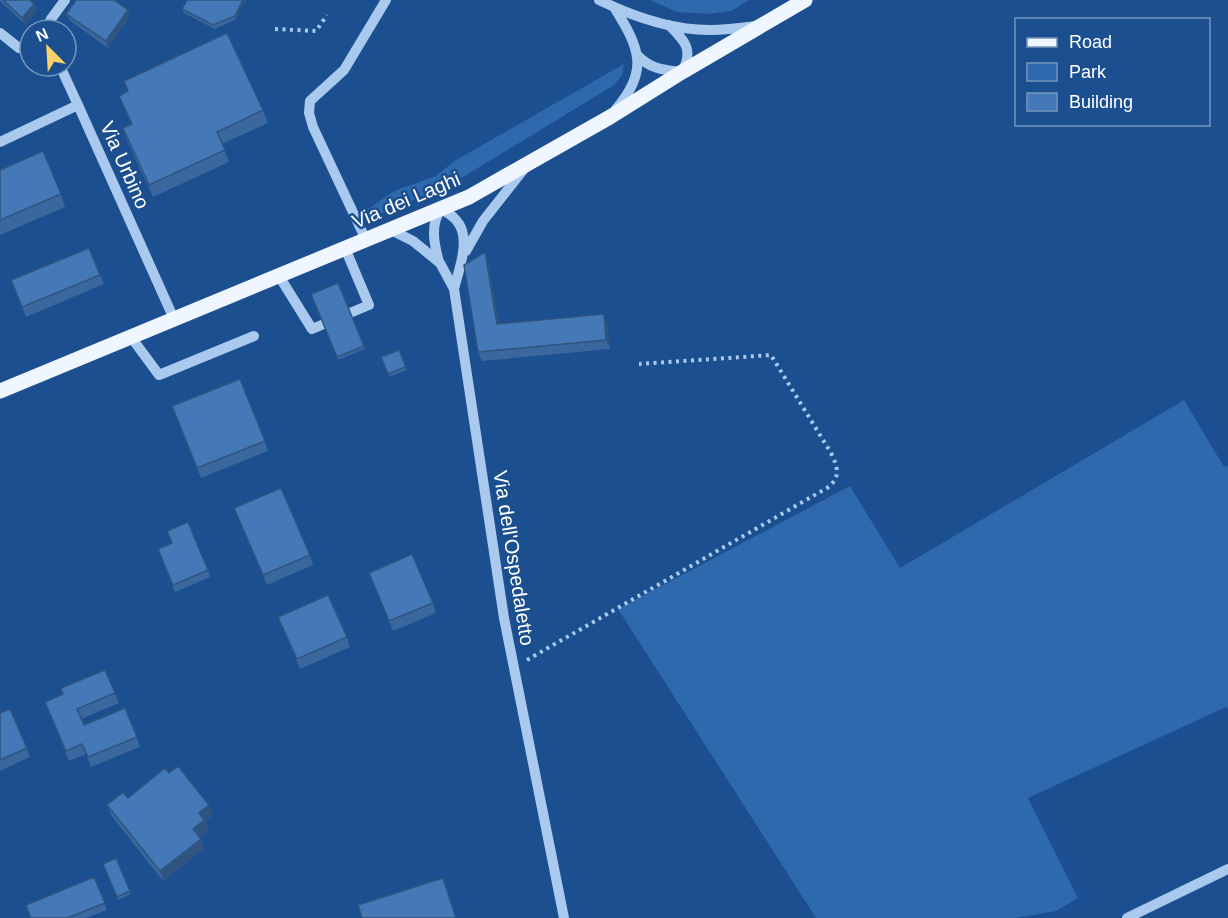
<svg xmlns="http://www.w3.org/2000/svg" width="1228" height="918" viewBox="0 0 1228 918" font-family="Arial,sans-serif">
	<rect width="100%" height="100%" fill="#1b4f8f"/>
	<path fill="#2e69ad" d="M650,0H749L731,11L707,14L677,12Z
		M624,64L622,75L614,85L455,182L367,220L364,212L394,191L436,176L456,160Z
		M1184,400L1224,467L1228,466V709L1226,707L1028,798L1078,898L1056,911L1016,918H816L618,609L850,486L900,568Z"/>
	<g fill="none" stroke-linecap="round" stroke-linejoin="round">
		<path stroke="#a9c9ee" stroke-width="4" stroke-dasharray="3 4.5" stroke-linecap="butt" d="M275,29L316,31L327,15
			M527,660L827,488C841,478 838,467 831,453L771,355L639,364"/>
		<path stroke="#a9c9ee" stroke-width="10" d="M599,0C632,16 673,30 709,30C725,30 741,28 756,26
			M614,7C639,47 650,70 616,109
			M46,30L51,19L65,0
			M0,33L19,48L30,49
			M637,55C650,69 663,70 682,72C694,50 685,41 669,25
			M60,66L78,105
			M0,142L78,105L174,319
			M391,230L413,241L440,263L454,289L504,618L564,918
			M366,240L313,127L309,113L310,101L344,70L386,0
			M466,251L483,221L524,169
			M439,262C434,244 430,224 441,209C446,212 452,215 456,220C472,237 459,269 454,289
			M279,276L312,329L369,305L345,248
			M131,337L159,375L254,336
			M1127,918L1228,869"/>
		<path stroke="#f0f6ff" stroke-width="15" d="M0,391L469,197L610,117L682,72L805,0"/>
	</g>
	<path fill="#3a679d" d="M0,0H30L37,11L25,24L1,2Z
		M246,0L236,19L215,29L184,13L182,9Z
		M66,14L130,16L108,48L69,20Z
		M124,81L263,110L268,123L222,144L229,162L153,197L127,141L123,128L131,124L119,96L128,91Z
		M0,170L61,194L65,207L0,235Z
		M488,262L499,324H607L610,349L482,361L478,352Z
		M100,275L104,284L26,317L11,280Z
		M338,283L365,349L338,360L311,294Z
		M399,350L407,370L389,377L381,357Z
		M176,416L265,441L268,451L201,478Z
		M234,508L310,555L313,565L267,585Z
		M158,549L208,570L210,577L175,592Z
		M369,573L433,603L436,613L393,631Z
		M278,617L347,637L350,647L300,669Z
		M105,670L119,703L81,719L84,725L137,737L140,747L91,767L86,754L69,761L49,712L63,694Z
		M0,713L27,748L30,757L0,771Z
		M169,773L213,815L205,821L208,830L199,837L204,849L163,881L111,815L107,805L128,798Z
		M116,858L131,894L118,900L103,864Z
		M94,877L107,910L86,918H31Z"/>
	<path fill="#305480" d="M243,0H246L236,19L235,16Z
		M34,4L37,11L25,24L22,18Z
		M128,10L130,16L108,48L106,41Z
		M485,252L488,262L501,334L497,324Z
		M604,314L607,324L610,349L606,340Z
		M209,805L213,815L205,821L208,830L197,839L193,829L199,813Z
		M201,839L204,849L163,881L160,871Z"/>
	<path fill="#4478b7" stroke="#305480" stroke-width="1.5" d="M3,0H30L34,4L22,18Z
		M76,0H114L128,10L106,41L66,14Z
		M187,0H243L235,16L213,25L182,9Z
		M227,33L263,110L217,132L225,150L149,185L123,128L132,124L119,96L128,91L124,81Z
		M43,151L61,194L0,220V170Z
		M89,248L100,275L22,307L11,280Z
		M485,252L497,324L604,314L606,340L478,352L464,265Z
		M338,283L364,346L337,357L311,294Z
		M399,350L406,367L388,374L381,357Z
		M240,379L265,441L197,468L172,406Z
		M281,488L310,555L263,575L234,508Z
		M188,522L208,570L173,585L158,549L172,543L167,531Z
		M412,554L433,603L389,621L369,573Z
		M328,595L347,637L297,659L278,617Z
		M105,670L115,693L77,709L84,725L125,708L137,737L88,757L82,744L66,751L45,702L63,694L61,688Z
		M10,709L27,748L0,760V713Z
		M178,766L209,805L199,813L204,820L193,829L201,839L160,871L107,805L123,792L128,798L165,768L169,773Z
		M116,858L130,891L117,897L103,864Z
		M94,877L105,903L67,918H31L26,905Z
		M443,878L456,918H362L358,905Z"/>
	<g text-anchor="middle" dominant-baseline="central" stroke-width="5" stroke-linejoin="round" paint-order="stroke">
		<g font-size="20" fill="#fff" stroke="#1b4f8f">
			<text transform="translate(125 165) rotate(66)">Via Urbino</text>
			<text transform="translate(406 200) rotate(-23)">Via dei Laghi</text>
			<text transform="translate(514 558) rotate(81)">Via dell'Ospedaletto</text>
		</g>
	</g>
	<rect x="1015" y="18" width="195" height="108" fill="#1b4f8f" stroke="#7695bc" stroke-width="1.5"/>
	<rect x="1027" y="38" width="30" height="9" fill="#f0f6ff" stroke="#7695bc" stroke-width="1.5"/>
	<text x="1069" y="48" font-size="18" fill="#ffffff">Road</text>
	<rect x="1027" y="63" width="30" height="18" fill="#2e69ad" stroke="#7695bc" stroke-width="1.5"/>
	<text x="1069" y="78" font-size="18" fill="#ffffff">Park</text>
	<rect x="1027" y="93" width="30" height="18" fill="#4478b7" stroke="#7695bc" stroke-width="1.5"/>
	<text x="1069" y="108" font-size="18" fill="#ffffff">Building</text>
	<g transform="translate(48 48) rotate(336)"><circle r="28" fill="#1b4f8f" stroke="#7695bc" stroke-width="1.5"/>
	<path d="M0-4.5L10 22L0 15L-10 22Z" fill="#ffd166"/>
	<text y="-9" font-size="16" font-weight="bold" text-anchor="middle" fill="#ffffff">N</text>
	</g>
</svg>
